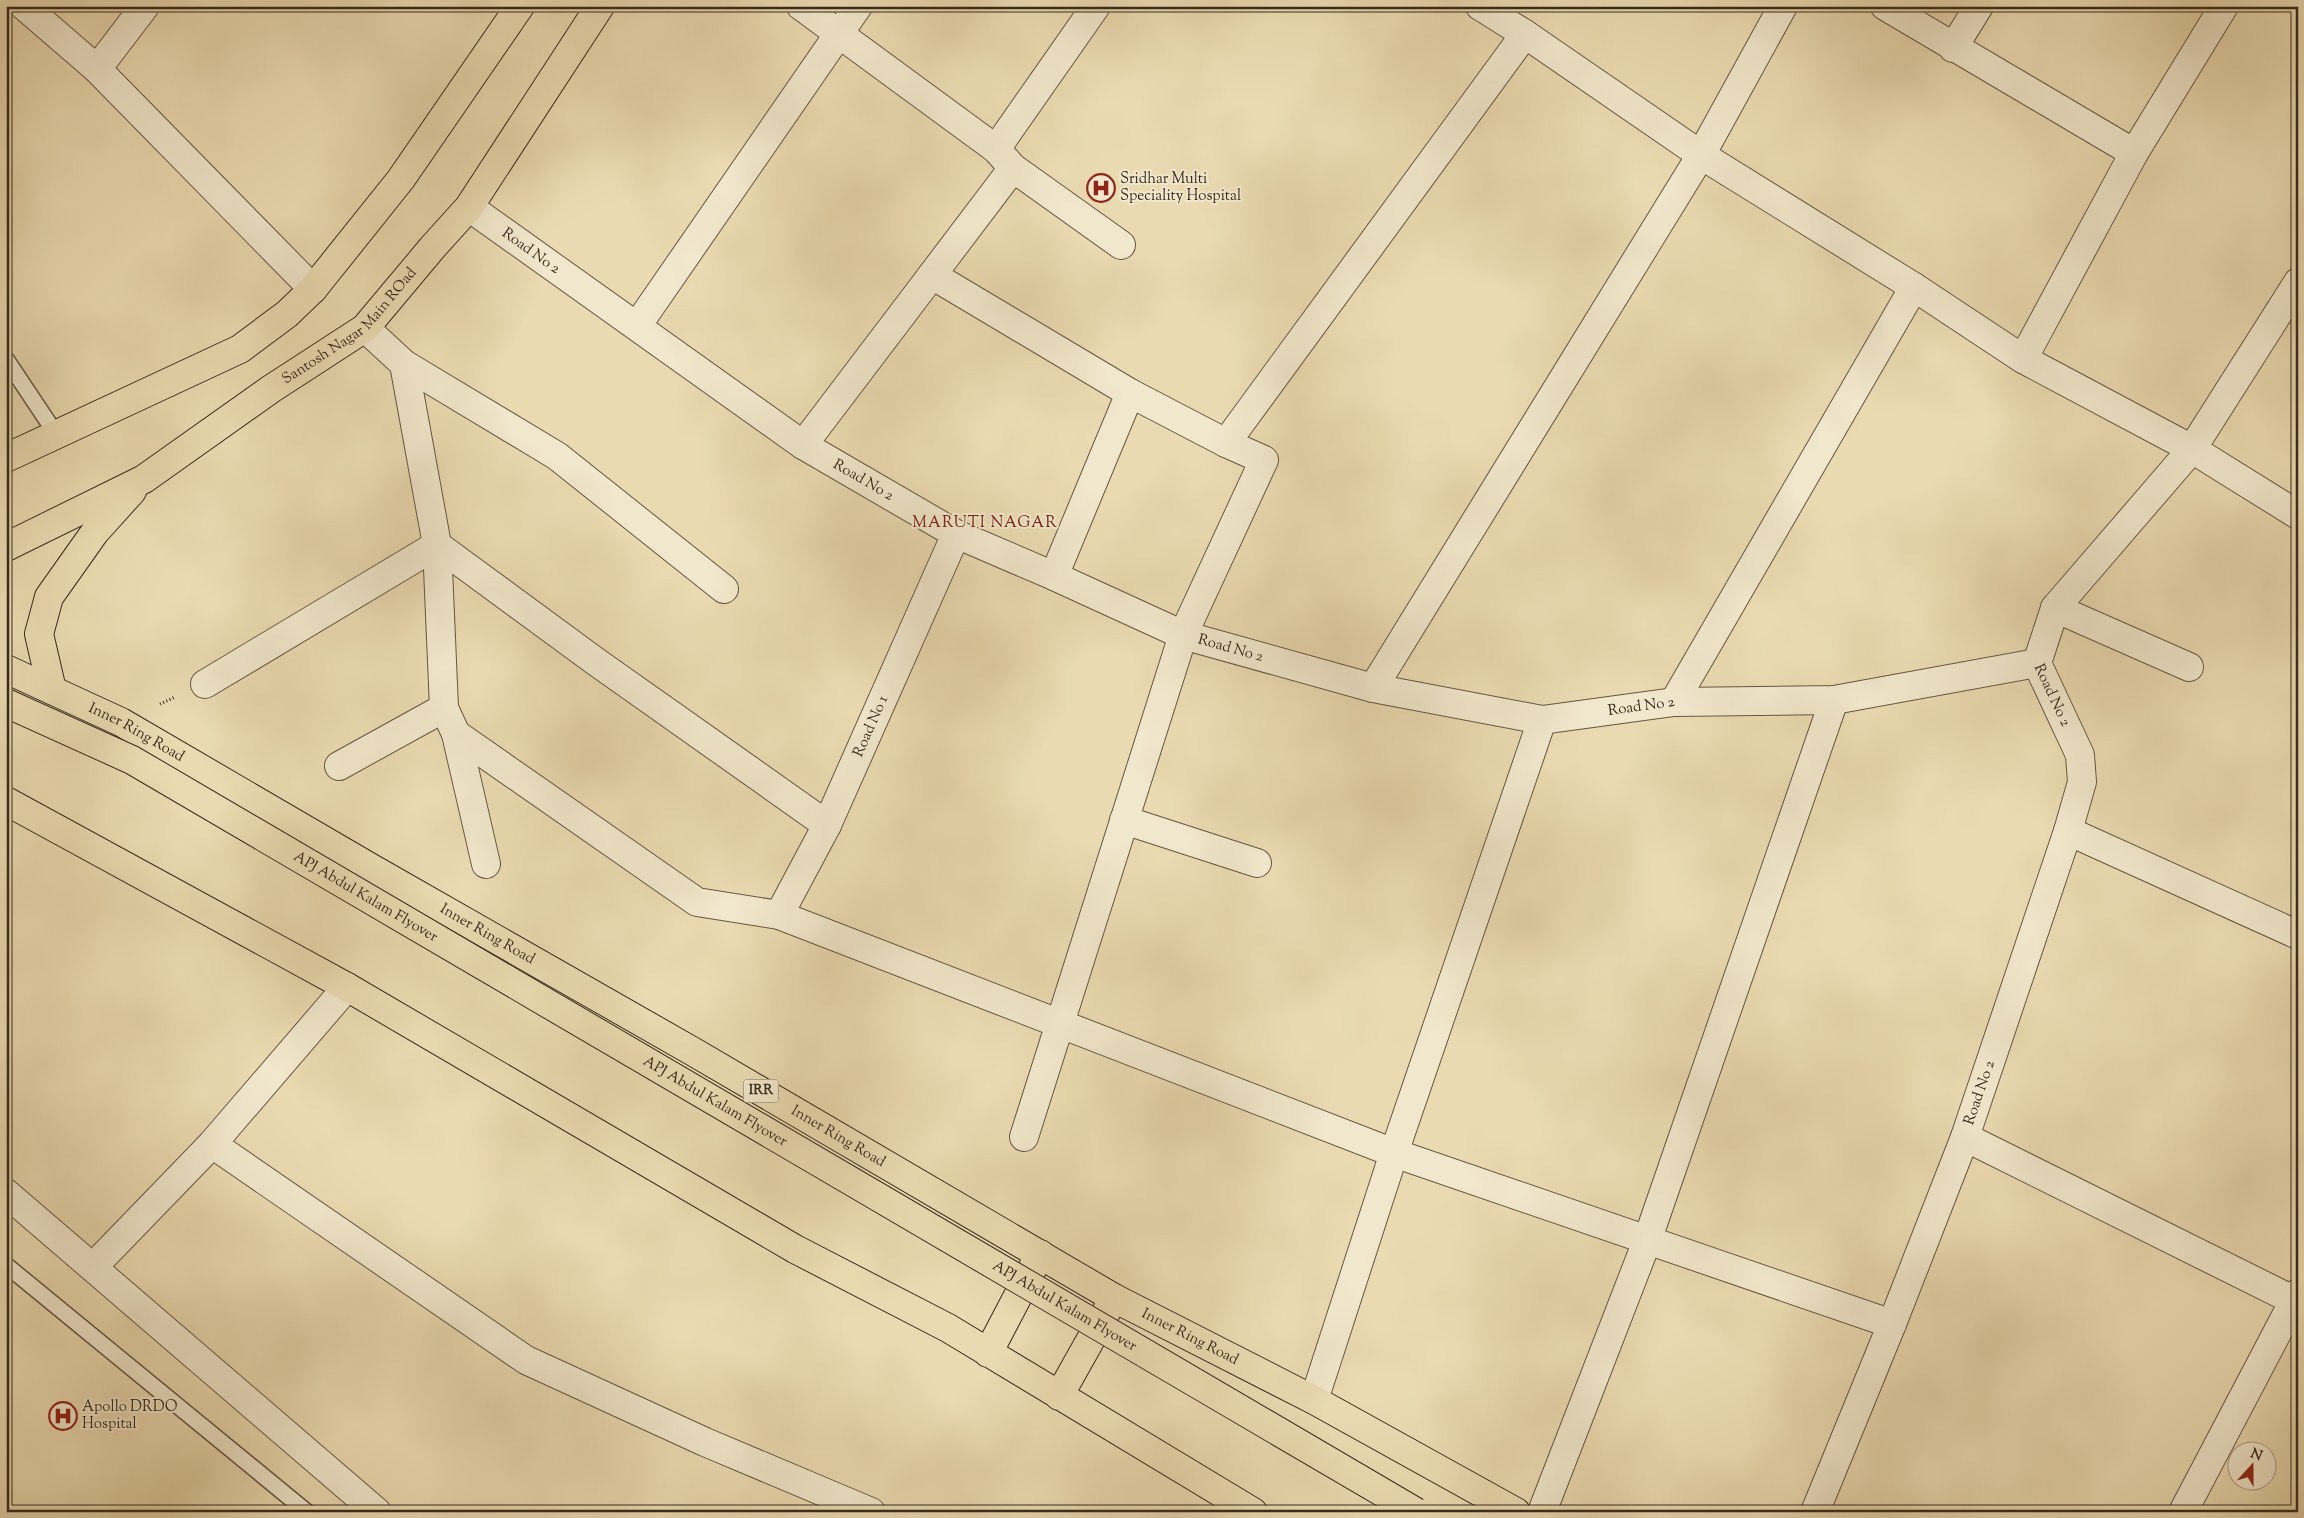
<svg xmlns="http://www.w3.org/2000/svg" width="2304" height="1518" viewBox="0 0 2304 1518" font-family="'Sorts Mill Goudy',serif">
	<rect width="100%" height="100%" fill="#eadab1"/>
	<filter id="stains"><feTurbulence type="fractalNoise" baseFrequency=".004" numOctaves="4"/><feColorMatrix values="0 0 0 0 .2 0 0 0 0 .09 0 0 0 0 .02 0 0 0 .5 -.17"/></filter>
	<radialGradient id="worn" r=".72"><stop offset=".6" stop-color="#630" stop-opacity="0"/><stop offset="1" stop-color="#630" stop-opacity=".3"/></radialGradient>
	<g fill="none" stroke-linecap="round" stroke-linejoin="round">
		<defs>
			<path id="service" d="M6,359L56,434
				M6,1265L307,1512"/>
			<g id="minor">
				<path d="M801,6L996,149L1013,168L1121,245"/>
				<path d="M1480,6L1525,34L1701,155L1914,287L2023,359L2192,449L2298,515"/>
				<path d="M1885,6L2134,153"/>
				<path d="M1953,48L1979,6"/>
				<path d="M97,69L145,6"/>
				<path d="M996,149L1096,6"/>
				<path id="s1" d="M469,207L803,445L956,534L1054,576L1183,635L1373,688L1542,720L1674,702L1834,700L2037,663L2080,755L2082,782L2068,831L1965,1137L1892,1324L1815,1512"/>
				<path d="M932,275L1013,168"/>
				<path d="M637,326L858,6"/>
				<path d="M365,328L404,364L557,456L724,589"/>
				<path d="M2023,359L2134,153L2224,6"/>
				<path d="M404,364L437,545L444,708L456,734L486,864"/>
				<path d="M1130,393L1226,443"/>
				<path d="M803,445L932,275L1130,393L1054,576"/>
				<path d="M2055,608L2189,667"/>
				<path d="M2037,663L2055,608L2192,449L2298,282"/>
				<path d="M205,684L437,545L595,661L827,825"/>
				<path d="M1373,688L1701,155L1783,6"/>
				<path d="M1674,702L1914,287"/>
				<path d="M456,734L697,902L779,915L1394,1153L1892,1324"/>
				<path d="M339,766L444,708"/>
				<path d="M1124,820L1257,863"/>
				<path d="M2068,831L2298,935"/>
				<path id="s2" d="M779,915L827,825L956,534"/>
				<path d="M1024,1137L1183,635L1264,460L1226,443L1525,34"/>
				<path d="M1965,1137L2295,1301"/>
				<path d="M212,1144L526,1360L705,1442L871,1512"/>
				<path d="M6,1193L377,1512"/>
				<path d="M93,1267L212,1144L347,987"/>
				<path d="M1314,1400L1394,1153L1542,720"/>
				<path d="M1542,1512L1647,1241L1834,700"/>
				<path d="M2183,1512L2298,1293"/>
			</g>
			<path id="tertiary" d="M24,6L97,69L313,289"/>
			<g id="primary">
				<path d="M6,458L240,349L287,314L313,289L401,179L520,6"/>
				<path id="s3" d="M6,547L144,479L271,389L365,328L432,248L469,207L600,6"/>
				<path id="s4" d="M6,669L121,722L373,869L692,1051L1114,1298L1314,1400L1516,1512"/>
				<path d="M52,690L39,634L49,597L95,532L132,491"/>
			</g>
			<path id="trunk" d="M6,801L347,987L795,1249L948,1328L1253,1512
				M988,1353L1040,1254
				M1059,1396L1114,1298"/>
		</defs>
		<use href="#service" stroke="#645743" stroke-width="18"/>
		<use href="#minor" stroke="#645743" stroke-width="30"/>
		<use href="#tertiary" stroke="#645743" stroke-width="30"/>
		<use href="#primary" stroke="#372b1e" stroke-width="30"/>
		<use href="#trunk" stroke="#372b1e" stroke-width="30"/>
		<path stroke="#372b1e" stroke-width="3" stroke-dasharray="1 2.5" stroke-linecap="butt" d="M160,704L175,697"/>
		<use href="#service" stroke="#f1e7cc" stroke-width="15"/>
		<use href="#minor" stroke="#f1e7cc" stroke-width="28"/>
		<use href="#tertiary" stroke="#f1e7cc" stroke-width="28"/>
		<use href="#primary" stroke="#eadab1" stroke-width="28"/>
		<use href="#trunk" stroke="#eadab1" stroke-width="28"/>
		<defs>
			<g id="trunk-bridge">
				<path id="s5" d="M6,703L132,760L1416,1512"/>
			</g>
		</defs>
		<use href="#trunk-bridge" stroke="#372b1e" stroke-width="30" stroke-linecap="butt"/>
		<use href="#trunk-bridge" stroke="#eadab1" stroke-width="28"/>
	</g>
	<defs>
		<symbol id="hospital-ring" viewBox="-11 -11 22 22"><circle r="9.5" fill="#f1e7cc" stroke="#8f2418" stroke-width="1.5"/><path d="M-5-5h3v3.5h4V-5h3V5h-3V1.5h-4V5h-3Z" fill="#8f2418"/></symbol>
	</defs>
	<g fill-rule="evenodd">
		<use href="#hospital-ring" x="1085" y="172" width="32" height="32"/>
		<use href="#hospital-ring" x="47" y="1400" width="32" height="32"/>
	</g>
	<g text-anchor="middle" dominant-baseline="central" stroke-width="4" stroke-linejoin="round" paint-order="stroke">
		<rect fill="#f1e7cc" stroke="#6f6352" stroke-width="1" x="743.5" y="1079.5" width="35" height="23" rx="4"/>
		<g font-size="14" font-weight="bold" fill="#372b1e">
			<text x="761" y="1091">IRR</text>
		</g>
		<g font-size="15" fill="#372b1e" stroke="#f1e7cc" text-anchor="start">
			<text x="1120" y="179">Sridhar Multi<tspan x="1120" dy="17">Speciality Hospital</tspan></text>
			<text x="82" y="1407">Apollo DRDO<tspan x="82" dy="17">Hospital</tspan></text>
		</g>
		<g font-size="15" fill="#372b1e" stroke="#f1e7cc">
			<text stroke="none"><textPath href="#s1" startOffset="76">Road No 2</textPath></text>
			<text stroke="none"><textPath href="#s3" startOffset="411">Santosh Nagar Main ROad</textPath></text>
			<text stroke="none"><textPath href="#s1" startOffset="480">Road No 2</textPath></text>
			<text stroke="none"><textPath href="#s1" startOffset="885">Road No 2</textPath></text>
			<text stroke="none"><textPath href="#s1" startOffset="1740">Road No 2</textPath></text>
			<text stroke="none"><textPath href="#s1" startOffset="1305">Road No 2</textPath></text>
			<text stroke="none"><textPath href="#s2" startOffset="210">Road No 1</textPath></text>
			<text stroke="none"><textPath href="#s4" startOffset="145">Inner Ring Road</textPath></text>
			<text stroke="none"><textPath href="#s5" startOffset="409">APJ Abdul Kalam Flyover</textPath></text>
			<text stroke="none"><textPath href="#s4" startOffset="550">Inner Ring Road</textPath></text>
			<text transform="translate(1980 1093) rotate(-71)">Road No 2</text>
			<text stroke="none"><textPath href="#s5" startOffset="814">APJ Abdul Kalam Flyover</textPath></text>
			<text stroke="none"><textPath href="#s4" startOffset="955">Inner Ring Road</textPath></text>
			<text stroke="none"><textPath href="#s5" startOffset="1219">APJ Abdul Kalam Flyover</textPath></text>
			<text stroke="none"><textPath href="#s4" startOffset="1360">Inner Ring Road</textPath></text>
		</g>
		<g font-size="16" letter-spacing="1" fill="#7a1f14" stroke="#f1e7cc">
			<text x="985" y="523">MARUTI NAGAR</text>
		</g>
	</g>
	<rect width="2304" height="1518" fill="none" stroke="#eadab1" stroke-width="25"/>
	<rect x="8" y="8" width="2289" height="1503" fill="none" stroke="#372b1e" stroke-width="2.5"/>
	<rect x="12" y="12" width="2279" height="1493" fill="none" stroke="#372b1e"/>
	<g transform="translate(2252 1466) rotate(21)"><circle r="24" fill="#f1e7cc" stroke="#a79c86"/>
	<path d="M0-4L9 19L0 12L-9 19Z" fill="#8f2418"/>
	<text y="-8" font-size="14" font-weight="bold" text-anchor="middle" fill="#372b1e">N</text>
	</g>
	<rect width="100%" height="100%" filter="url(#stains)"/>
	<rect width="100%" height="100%" fill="url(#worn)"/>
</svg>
